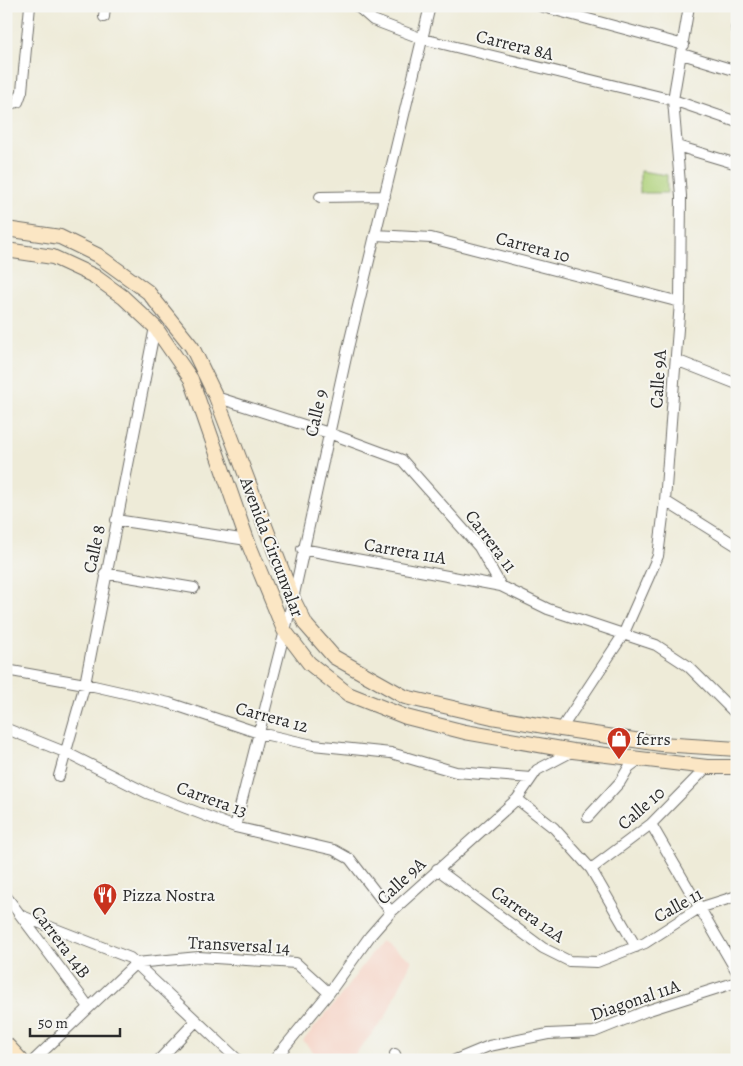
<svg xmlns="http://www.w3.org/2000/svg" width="743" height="1066" viewBox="0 0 743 1066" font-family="Alegreya,serif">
	<rect width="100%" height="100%" fill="#f6f6f2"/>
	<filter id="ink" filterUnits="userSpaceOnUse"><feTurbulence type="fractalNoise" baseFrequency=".02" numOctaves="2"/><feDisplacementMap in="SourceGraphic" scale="10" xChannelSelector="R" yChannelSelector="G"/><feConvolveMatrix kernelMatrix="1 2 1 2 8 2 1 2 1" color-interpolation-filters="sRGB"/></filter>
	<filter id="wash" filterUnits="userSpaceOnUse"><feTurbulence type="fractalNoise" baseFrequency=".0096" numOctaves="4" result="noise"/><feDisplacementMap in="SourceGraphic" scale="20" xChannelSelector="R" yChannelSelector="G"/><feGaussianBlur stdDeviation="1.12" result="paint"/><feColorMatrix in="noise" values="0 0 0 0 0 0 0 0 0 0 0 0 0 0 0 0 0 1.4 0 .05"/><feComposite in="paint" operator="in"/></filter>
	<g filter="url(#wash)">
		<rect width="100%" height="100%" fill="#eeebd8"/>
		<path fill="#f6d2c4" d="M381,941L412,960L385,1018L351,1059L321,1060L303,1041L338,999Z"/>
		<path fill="#afd17a" stroke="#6d7e52" d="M640,171L667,175V193H640Z"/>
	</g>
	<g filter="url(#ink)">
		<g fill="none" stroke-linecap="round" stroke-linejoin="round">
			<defs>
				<path id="minor" d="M357,6L373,20L423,39L673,100L737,122
					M540,6L684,45
					M104,17L105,6
					M736,28H737
					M682,54L737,71
					M6,105L18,102L22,91L30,6
					M677,146L737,164
					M320,197L385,196
					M376,235L431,238L680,302
					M676,360L737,384
					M216,397L329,433L402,460L479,547L501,586L548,609L656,645L688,666L737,715
					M665,501L737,546
					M116,520L247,540
					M302,549L501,586
					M105,573L194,588
					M6,670L85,684L169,703L259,733L313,745L391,753L456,772L531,778
					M7,729L67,753L147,793L235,827L334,850L350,859L391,912
					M561,729L623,635L658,556L665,501L680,302L681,196L673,100L689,6
					M59,776L85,684L155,327
					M517,799L554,828L591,869L636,947
					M588,817L620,782L629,767L640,759
					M651,824L737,972
					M235,827L293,599L348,348L430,6
					M437,869L543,948L569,961L597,962L645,943L699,908L737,896
					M591,869L651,824L707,767
					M6,896L89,1007
					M22,916L130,958L238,1060
					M136,963L199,957L296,963L329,993
					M395,1054L397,1060
					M34,1060L136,963
					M159,1060L196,1021
					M274,1060L329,993L370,936L391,912L517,799L537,770L573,751
					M455,1060L489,1046L548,1034L594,1032L646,1011L737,982"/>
				<path id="secondary" d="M6,229L60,237L97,255L148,292L192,347L216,397L293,599L306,625L334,657L405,697L492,717L561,729L661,744L737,749
					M6,250L53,257L94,276L123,297L155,327L191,379L247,540L284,630L309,663L348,694L406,717L465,732L573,751L707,767H737
					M6,1044L21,1060"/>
			</defs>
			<use href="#minor" stroke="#6f6e68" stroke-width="12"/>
			<use href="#secondary" stroke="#6f6e68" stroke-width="16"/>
			<use href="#minor" stroke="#fff" stroke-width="10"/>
			<use href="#secondary" stroke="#fbe6c4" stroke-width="14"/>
		</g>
	</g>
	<defs>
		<symbol id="shop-pin" viewBox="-11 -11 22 30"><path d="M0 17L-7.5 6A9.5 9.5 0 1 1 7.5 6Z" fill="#c8321e" stroke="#f6f6f2"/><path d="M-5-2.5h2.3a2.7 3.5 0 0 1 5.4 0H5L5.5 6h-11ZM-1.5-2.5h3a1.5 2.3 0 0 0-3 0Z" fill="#fff"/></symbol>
		<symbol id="restaurant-pin" viewBox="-11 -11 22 30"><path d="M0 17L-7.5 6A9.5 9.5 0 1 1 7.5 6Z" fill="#c8321e" stroke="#f6f6f2"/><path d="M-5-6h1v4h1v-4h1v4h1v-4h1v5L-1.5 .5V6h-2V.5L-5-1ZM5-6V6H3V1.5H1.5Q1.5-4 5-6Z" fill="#fff"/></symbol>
	</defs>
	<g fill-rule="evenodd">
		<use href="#shop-pin" x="605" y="725" width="28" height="38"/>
		<use href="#restaurant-pin" x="91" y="881" width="28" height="38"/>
	</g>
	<g text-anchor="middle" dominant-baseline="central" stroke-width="4" stroke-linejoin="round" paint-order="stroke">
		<g font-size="18" fill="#2b2b2b" stroke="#f6f6f2">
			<text transform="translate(515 45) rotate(14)">Carrera 8A</text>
			<text transform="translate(533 247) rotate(15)">Carrera 10</text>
			<text transform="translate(658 379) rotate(-86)">Calle 9A</text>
			<text transform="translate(316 413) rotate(-77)">Calle 9</text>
			<text transform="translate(491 541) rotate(53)">Carrera 11</text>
			<text transform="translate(272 547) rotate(69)">Avenida Circunvalar</text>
			<text transform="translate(94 549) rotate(-78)">Calle 8</text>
			<text transform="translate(405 551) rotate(10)">Carrera 11A</text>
			<text transform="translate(272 717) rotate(15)">Carrera 12</text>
			<text transform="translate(212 799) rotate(20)">Carrera 13</text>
			<text transform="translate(641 808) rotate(-41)">Calle 10</text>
			<text transform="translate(401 881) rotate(-43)">Calle 9A</text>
			<text transform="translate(678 905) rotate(-29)">Calle 11</text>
			<text transform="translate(528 914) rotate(35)">Carrera 12A</text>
			<text transform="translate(61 942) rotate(53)">Carrera 14B</text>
			<text transform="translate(239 945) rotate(3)">Transversal 14</text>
			<text transform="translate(635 1000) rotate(-19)">Diagonal 11A</text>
		</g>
		<g font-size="18" fill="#2b2b2b" stroke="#f6f6f2" text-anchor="start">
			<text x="636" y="739">ferrs</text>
			<text x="122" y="895">Pizza Nostra</text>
		</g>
	</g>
	<rect width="743" height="1066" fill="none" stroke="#f6f6f2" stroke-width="25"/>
	<path d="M30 1028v8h90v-8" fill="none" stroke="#2b2b2b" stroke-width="2.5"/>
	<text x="38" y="1028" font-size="15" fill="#2b2b2b" stroke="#f6f6f2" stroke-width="4" paint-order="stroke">50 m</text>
</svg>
